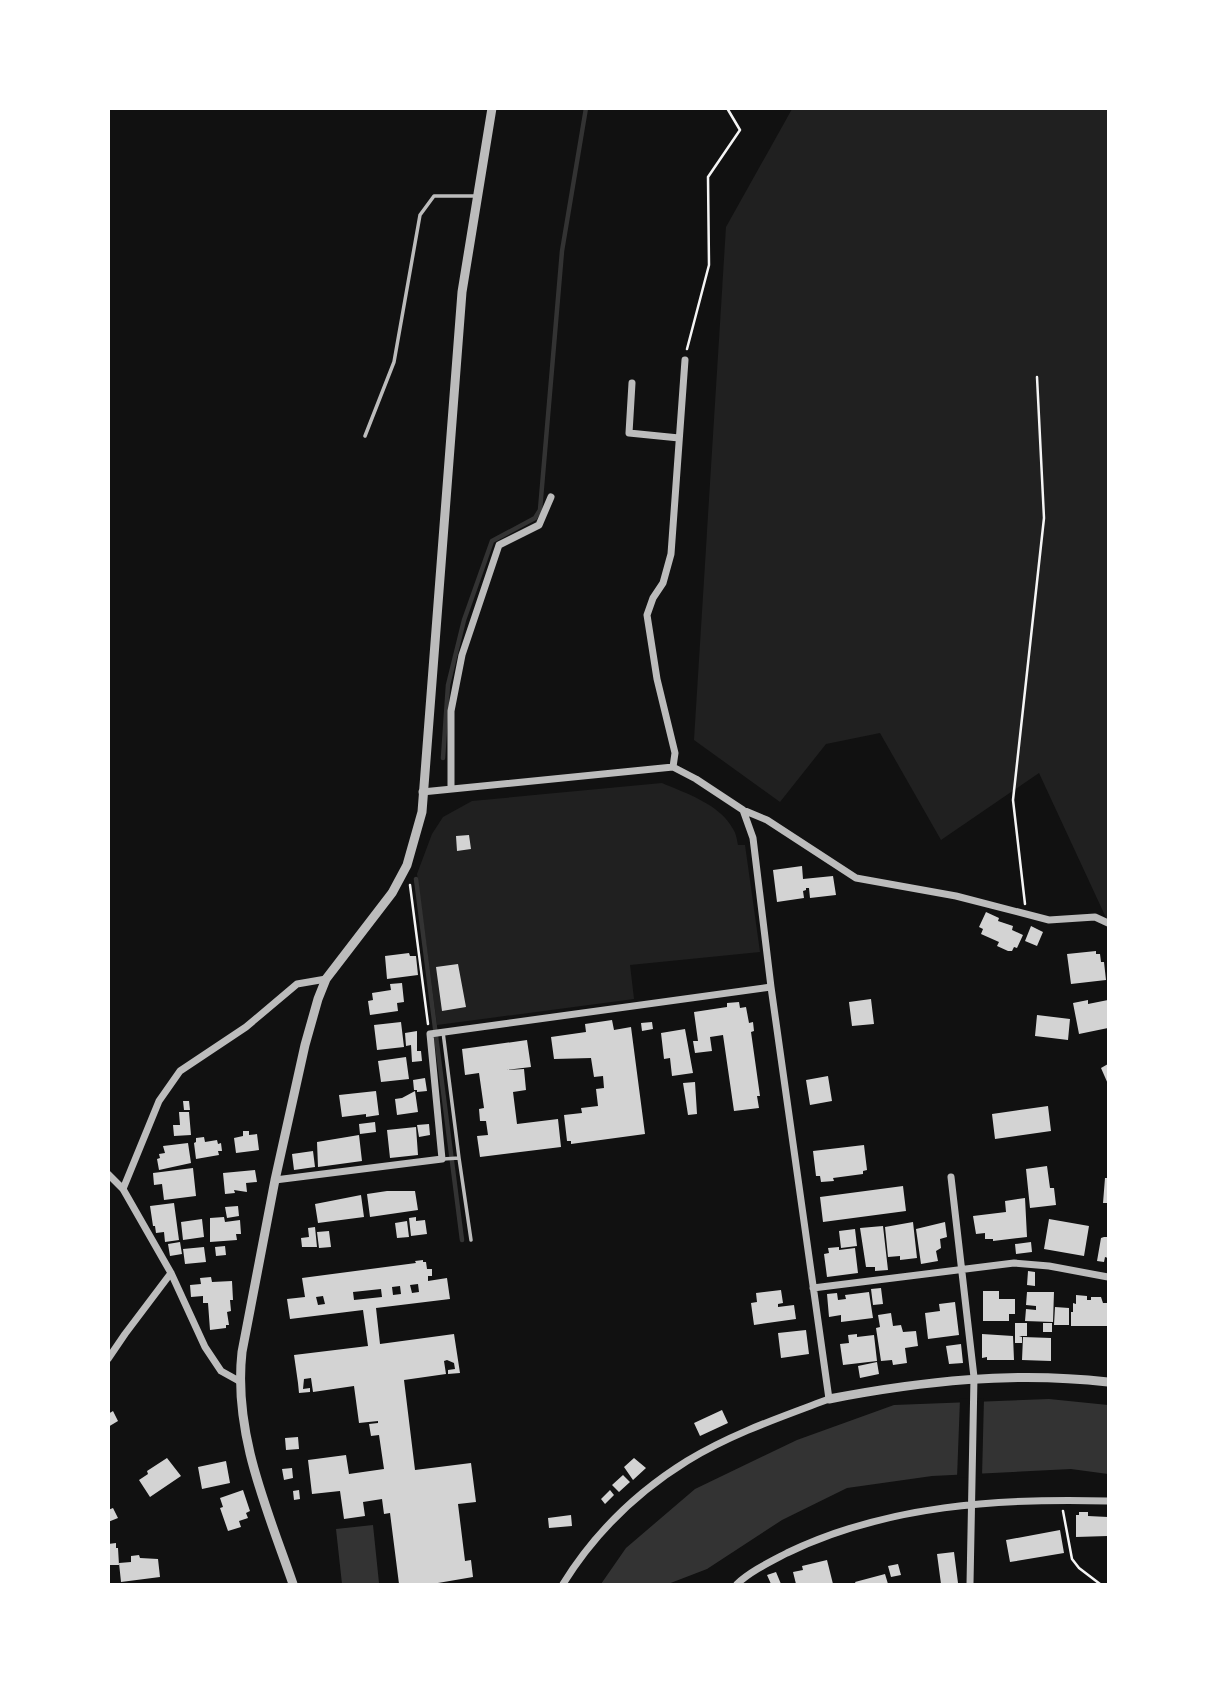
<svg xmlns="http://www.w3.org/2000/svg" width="1217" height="1693" viewBox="0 0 1217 1693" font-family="'Open Sans',sans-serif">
	<rect width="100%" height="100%" fill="#111"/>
	<path fill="#202020" d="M792,109H1108V922L1039,773L941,840L880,733L826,744L780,802L694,740L726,227Z
		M662,783C685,793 720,804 733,829C736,833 737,840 738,845H745L760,952L630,965L634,999L437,1025L417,874L432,834L443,817L472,801Z"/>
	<path fill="#333" d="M1049,1399L1108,1405V1474L1071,1469L932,1476L847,1488L782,1520L707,1569L668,1584H601L626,1548L695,1489L797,1440L894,1405Z
		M373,1525L379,1583L342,1584L336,1529Z"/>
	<path fill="#111" d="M984,1398L982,1477L957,1478L960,1399Z"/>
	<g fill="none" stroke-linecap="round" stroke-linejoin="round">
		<path stroke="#333" stroke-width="4.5" d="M443,758L448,685L464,620L492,541L535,518L540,510L562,251L586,108
			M416,879L462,1240"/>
	</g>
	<path fill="#d3d3d3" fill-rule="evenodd" d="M469,835L471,849L457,851L456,836Z
		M802,866L803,879L833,876L836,895L810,898L809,888H806V890L803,891L804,898L777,902L773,870Z
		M986,912L999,918L998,921L1013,926L1012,930L1023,935L1017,948L1014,947L1012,951H1008L997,946L999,942L981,934L983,929L979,927Z
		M1031,926L1043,932L1037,946L1025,941Z
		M1096,951V954H1100L1101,962H1104L1106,980L1071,984L1067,954Z
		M409,953L410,956H416L418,975L387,979L385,956Z
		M458,964L466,1007L442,1011L436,967Z
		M402,983L404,1002L397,1003L398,1011L370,1015L368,1001L373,1000L372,993L391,990L390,984Z
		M871,999L874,1024L852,1026L849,1002Z
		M1088,1000V1004L1108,1000V1028L1079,1034L1073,1003Z
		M739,1002L740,1008L746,1007L749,1023L753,1022L754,1031L751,1032L760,1096H757L759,1108L734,1111L723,1035L710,1037L712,1051L695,1053L693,1041H698L694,1012L727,1007V1003Z
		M1037,1015L1070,1019L1068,1040L1035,1036Z
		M612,1020L614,1030L631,1027L645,1134L571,1144V1141H567L564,1115L582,1113L581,1108L598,1106L596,1089L604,1088L603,1076L594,1077L591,1058L554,1059L551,1037L586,1032L585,1024Z
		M401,1022L404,1047L377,1050L374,1025Z
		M652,1022L653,1029L642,1031L641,1023Z
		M685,1029L693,1073L672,1076L670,1058L664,1059L661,1033Z
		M417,1031V1051H421L422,1061L412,1062L411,1045L406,1046L405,1033Z
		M527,1040L531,1067L506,1070L524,1069L526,1090L513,1092L517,1124L558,1119L561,1147L480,1157L477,1136L488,1135L486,1121H480L479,1109L484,1108L479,1073L465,1075L462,1049Z
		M406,1057L409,1079L381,1082L378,1061Z
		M1108,1064V1084L1101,1068Z
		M828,1076L832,1101L810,1105L806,1080Z
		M425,1078L427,1091L417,1092V1090H414L413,1080Z
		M695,1082L697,1114L688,1115L683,1083Z
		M376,1091L379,1115L366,1117V1114L342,1117L339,1095Z
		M415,1091L418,1112L397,1115L395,1099L402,1098Z
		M183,1101H189L190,1110H184Z
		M1048,1106L1051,1131L995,1139L992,1114Z
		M179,1112H189L191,1135L174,1136L173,1125H180Z
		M375,1122L376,1132L360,1134L359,1124Z
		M429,1124L430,1135L419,1137L417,1125Z
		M416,1127L418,1155L390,1158L387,1130Z
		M243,1131H249V1135L257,1134L259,1150L236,1153L234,1138L243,1136Z
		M359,1135L362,1161L318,1167L317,1142Z
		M204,1137L205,1142L217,1140L218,1144L221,1143L222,1151H218L219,1155L196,1159L194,1143L196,1142V1138Z
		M188,1143L191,1163L159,1170L157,1159L160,1158L159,1154L165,1153L163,1146Z
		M864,1145L867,1170L863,1171V1174L833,1178L834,1181L821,1182L820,1176H816L813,1151Z
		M313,1151L315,1167L294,1170L292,1154Z
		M1047,1166L1050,1188H1054L1056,1205L1030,1208L1026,1169Z
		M193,1168L196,1196L164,1200L162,1184L154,1185L153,1173Z
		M255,1170L257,1182L246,1183L247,1192L234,1190L235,1193L225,1194L223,1173Z
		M1105,1178H1108V1203H1103Z
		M903,1186L906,1211L823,1222L820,1197Z
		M387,1191H415L418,1210L370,1217L367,1194Z
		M361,1195L364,1217L318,1223L315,1204Z
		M1025,1198L1027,1237L993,1241V1239H985V1233L976,1234L973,1216L1006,1212L1005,1201Z
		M174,1203L179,1240L165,1242L164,1232L156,1233L155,1226H153L150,1206Z
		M238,1206L239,1216L227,1218L225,1207Z
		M224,1217L225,1222L240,1220L241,1234H236L237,1240L210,1242V1218Z
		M416,1217V1221L425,1220L427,1234L411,1236L409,1218Z
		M202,1219L204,1237L183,1240L181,1222Z
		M1049,1219L1089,1226L1084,1256L1044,1249Z
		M407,1221L409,1237L397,1238L395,1223Z
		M913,1222L917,1258L900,1260V1256L888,1257L885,1227Z
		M945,1222L947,1237L940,1239L941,1248L936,1251L938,1261L921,1264L916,1229Z
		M883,1226L888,1270L875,1271V1267H866L860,1228Z
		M315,1227L317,1247H302L301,1238L309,1237L308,1228Z
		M855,1229L857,1246L841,1248L839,1231Z
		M329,1231L331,1247L319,1248L317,1232Z
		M1104,1237H1108V1258L1105,1257L1104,1262L1097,1261L1101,1238Z
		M180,1242L182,1254L170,1256L168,1244Z
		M1031,1242L1032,1252L1016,1254L1015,1244Z
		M225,1246L226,1255L216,1256L215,1247Z
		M204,1247L206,1262L185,1264L183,1249Z
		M839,1247V1250L855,1248L858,1273L827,1277L824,1254L829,1253L828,1248Z
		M423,1260V1262H426L427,1269H432V1276H428V1281L447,1278L450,1299L376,1308L380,1344L454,1334L460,1373L448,1374V1370L455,1369L454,1363L447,1360L444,1361L446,1374L404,1380L415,1470L471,1463L476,1502L458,1504L465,1561L471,1560L473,1577L432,1584H399L390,1513L384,1514L382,1499L363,1502L365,1516L344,1519L340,1491L312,1494L308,1460L346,1455L349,1474L384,1469L379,1435L371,1436L369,1424L378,1423V1421L359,1423L354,1386L313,1392L311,1378L304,1379L303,1389L310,1388V1392L299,1393L298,1383L294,1355L368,1346L363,1310L290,1319L287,1299L305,1297L302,1278L416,1263L415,1261ZM418,1284L419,1292L412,1293L410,1285ZM400,1286L401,1294L393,1295L392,1287ZM381,1289L382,1297L354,1300L353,1292ZM323,1296L325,1304L318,1305L316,1297Z
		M1028,1271L1035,1272V1286L1027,1285Z
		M211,1277L212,1282L232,1281L233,1300H230L231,1311L227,1312L229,1325H226V1328L210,1330L208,1303H203V1296L191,1297L190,1285L201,1284L200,1278Z
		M881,1288L883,1304L873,1305L871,1289Z
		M781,1290L783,1303L778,1304V1307L794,1305L796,1319L754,1325L751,1303L757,1302L756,1293Z
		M983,1291H999V1299H1015V1314H1009V1321H983Z
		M869,1292L873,1318L841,1322V1315L829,1317L827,1294L837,1293L838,1300L846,1299L845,1295Z
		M1027,1292H1054L1053,1322L1025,1321L1026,1309L1036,1310V1306L1026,1305Z
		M1076,1295L1087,1296V1300H1091V1297H1101L1103,1303H1108V1326H1071V1312H1073V1303L1076,1304Z
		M955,1302L959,1335L928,1339L925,1313L940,1311L939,1304Z
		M1055,1307L1069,1308V1325H1054Z
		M891,1313L893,1326L901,1325L903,1332L916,1331L918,1346L905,1348L907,1363L893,1365L892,1360L881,1361L876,1328L880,1327L878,1315Z
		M1015,1323H1027V1336H1019L1022,1337V1343H1015Z
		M1043,1323H1052V1332H1043Z
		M806,1330L809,1354L781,1358L778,1333Z
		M857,1334V1337L874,1335L877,1361L843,1365L840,1344L849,1343L848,1335Z
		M982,1334L1013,1336L1014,1360H987V1357L982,1358Z
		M1023,1337L1051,1338V1361L1022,1360Z
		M961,1344L963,1363L949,1364L946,1346Z
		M877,1362L879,1374L860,1378L858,1366Z
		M722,1410L728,1423L700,1436L694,1423Z
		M113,1411L118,1421L108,1427V1414Z
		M298,1437L299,1449L286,1450L285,1438Z
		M167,1458L181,1476L150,1497L139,1480L148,1474L147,1471Z
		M634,1458L646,1468L633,1480L624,1467Z
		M226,1461L230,1483L202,1489L198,1467Z
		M292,1468L293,1478L284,1480L282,1469Z
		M623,1475L630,1482L619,1492L612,1485Z
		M243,1490L250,1511L246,1513L248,1518L239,1521L241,1527L228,1531L220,1508L223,1507L220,1498Z
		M299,1490L300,1499L294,1500L293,1491Z
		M610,1490L614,1495L605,1504L601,1499Z
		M113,1508L118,1518L108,1522V1510Z
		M1079,1512H1088V1516L1108,1517V1536L1076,1537V1515H1079Z
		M571,1515L572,1526L549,1528L548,1518Z
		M1060,1530L1064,1553L1010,1562L1006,1540Z
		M116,1543V1548H118L119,1565H108V1544Z
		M954,1552L958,1583L941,1584L937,1554Z
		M139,1555L140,1558L158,1559L160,1577L121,1582L119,1563L131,1562V1556Z
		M827,1560L833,1584H796L793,1572L803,1570L802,1566Z
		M898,1564L901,1575L891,1577L888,1566Z
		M776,1572L781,1584H771L767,1575Z
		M885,1574L888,1584H856L855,1582Z"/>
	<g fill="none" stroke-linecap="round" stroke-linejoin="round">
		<path stroke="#f5f5f5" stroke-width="2.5" d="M687,349L709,265L708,177L740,130L727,108
			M410,885L428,1024
			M1025,904L1013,800L1044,518L1037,377
			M1063,1511L1072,1559L1079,1568L1100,1584"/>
		<path stroke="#bcbcbc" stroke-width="3.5" d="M365,436L394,362L420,215L434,196H476
			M443,1032L459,1158
			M443,1159L459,1158L471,1240"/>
		<path stroke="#bcbcbc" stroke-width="7" d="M632,383L629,433L679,438
			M673,767L675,753L657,679L647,615L653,598L663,583L671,554L685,360
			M451,788V711L462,655L499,545L539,525L551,497
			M422,792L673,767L696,779L743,810L767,820L856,878L956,896L1049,920L1095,917L1108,923
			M108,1174L123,1189L171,1273L205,1347L221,1371L239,1381
			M951,1177L974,1377L970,1584
			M275,1180L442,1159L430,1034L771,987
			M123,1189L159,1101L180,1071L246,1027L297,984L326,979
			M813,1288L1014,1263L1049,1266L1108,1277
			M108,1359L125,1334L171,1273
			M563,1584C594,1534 637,1492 687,1461C731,1434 781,1417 829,1399L771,987L753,838L743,810
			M737,1584C751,1571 770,1562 787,1553C886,1505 1000,1498 1108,1501"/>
		<path stroke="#bcbcbc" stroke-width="9" d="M829,1399C922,1381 1014,1371 1108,1382
			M293,1584C267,1509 233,1433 242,1352L275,1180L305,1045L318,999L326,979L392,893L407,865L422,812L462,292L492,108"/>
	</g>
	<rect width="1217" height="1693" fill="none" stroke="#ffffff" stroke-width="220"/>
</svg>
